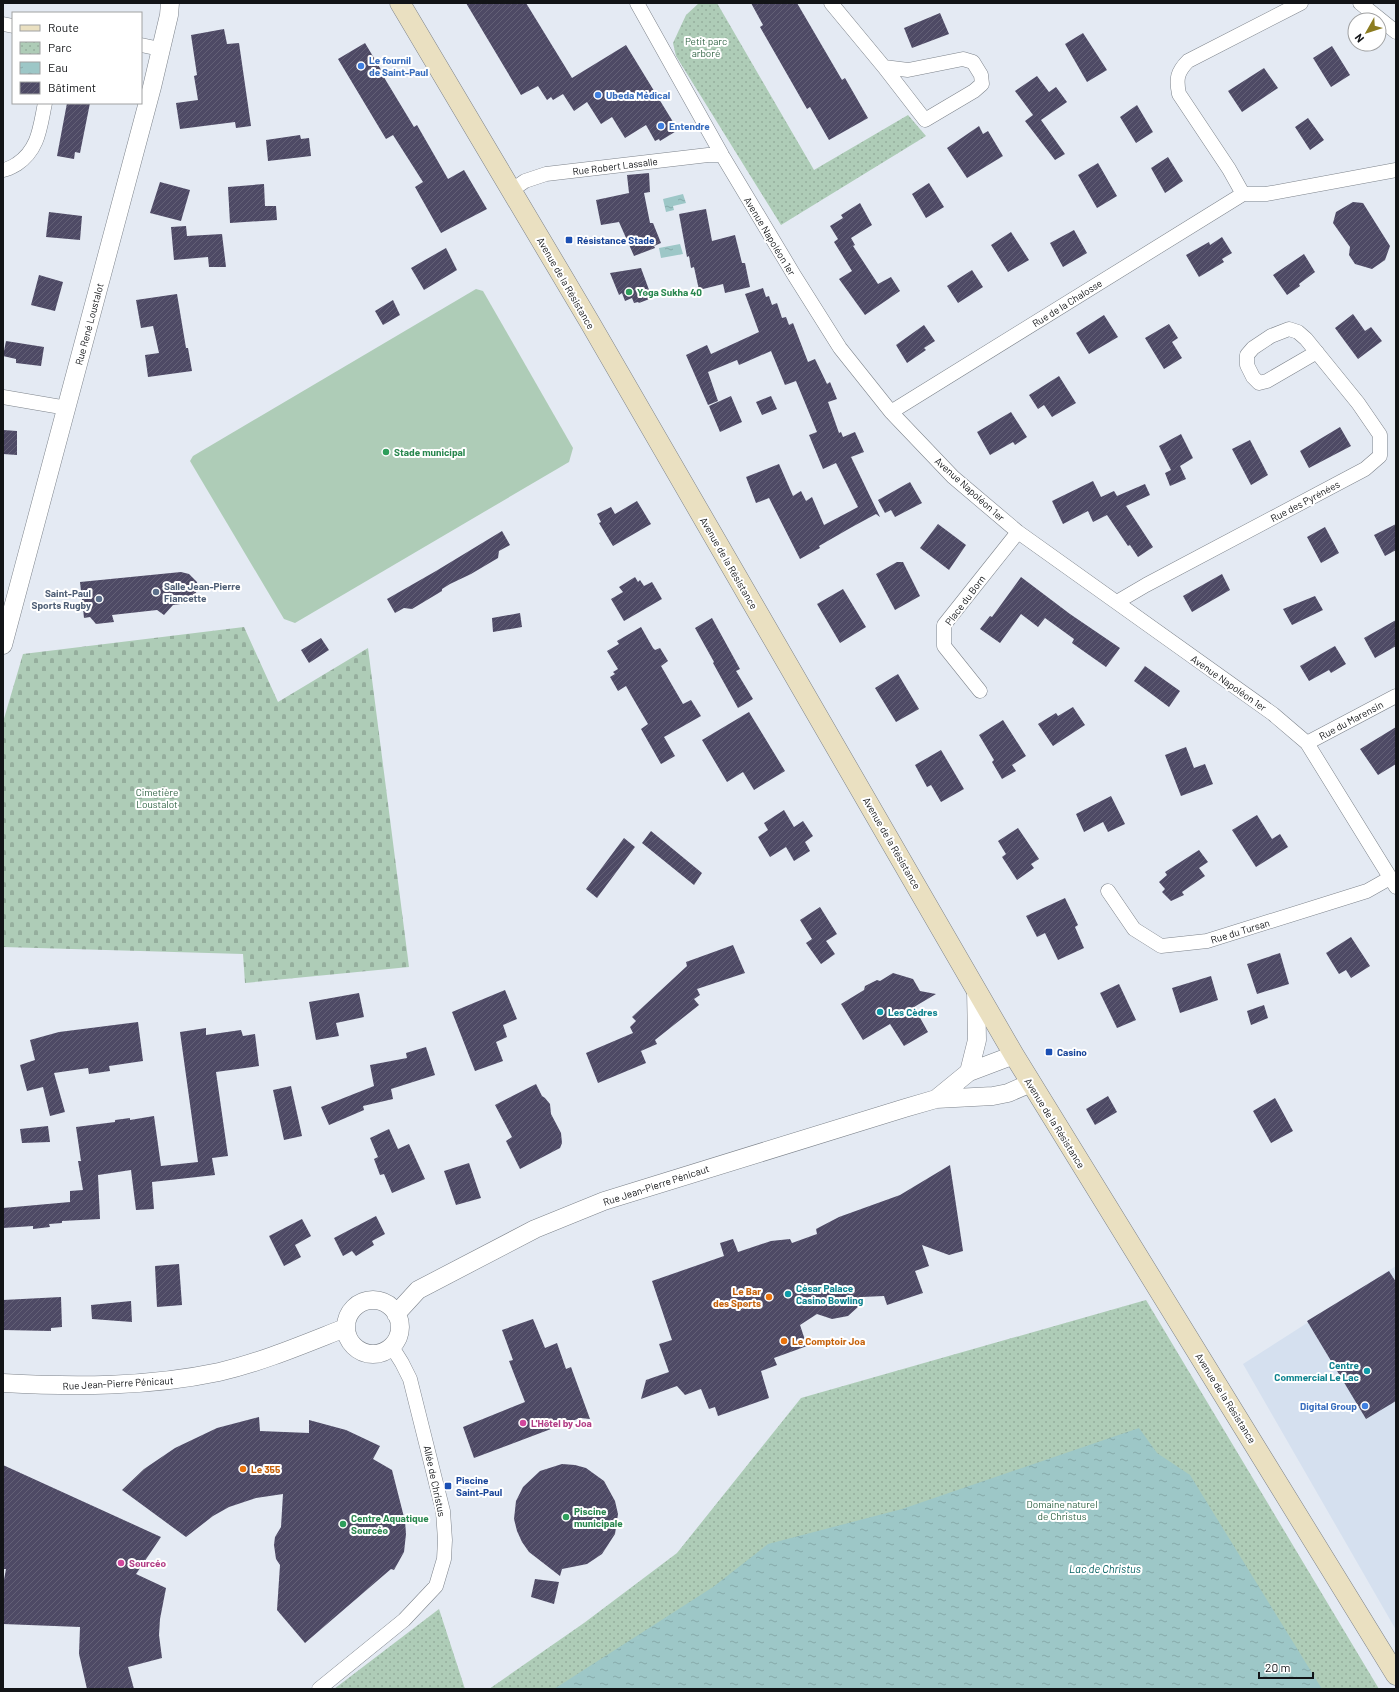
<svg xmlns="http://www.w3.org/2000/svg" width="1399" height="1692" viewBox="0 0 1399 1692" font-family="Barlow,sans-serif">
	<defs>
		<pattern id="cemetery-stones" width="16" height="16" patternUnits="userSpaceOnUse"><rect width="16" height="16" fill="#aeccb7"/><path d="M2 7V4a2 2 0 0 1 4 0v3zM10 15v-3a2 2 0 0 1 4 0v3z" fill="#95ae9d"/></pattern>
		<pattern id="park-dots" width="8" height="8" patternUnits="userSpaceOnUse"><rect width="8" height="8" fill="#aeccb7"/><path d="M2 2h.1M6 6h.1" fill="none" stroke="#95ae9d" stroke-width="1.8" stroke-linecap="round"/></pattern>
		<pattern id="water-ripples" width="26" height="14" patternUnits="userSpaceOnUse"><rect width="26" height="14" fill="#9dc7c7"/><path d="M2 4q2-2 4 0t4 0M15 11q2-2 4 0t4 0" fill="none" stroke="#86aaaa"/></pattern>
		<pattern id="building-hatch" width="6" height="6" patternUnits="userSpaceOnUse"><rect width="6" height="6" fill="#4e4a65"/><path d="M-1 1l2-2M0 6l6-6M5 7l2-2" fill="none" stroke="#636076"/></pattern>
	</defs>
	<rect width="100%" height="100%" fill="#e4eaf3"/>
	<path fill="#d5e0ef" d="M1396,1266V1630L1243,1364Z"/>
	<path fill="url(#cemetery-stones)" d="M244,627L278,702L368,648L409,967L245,983L243,954L3,947V722L23,654Z"/>
	<path fill="url(#park-dots)" d="M699,3H717L814,170L908,115L926,136L781,225L676,56L673,43L686,15Z
		M1146,1300L1379,1689H489L584,1623L677,1553L801,1398Z
		M439,1609L465,1689H334Z"/>
	<path fill="#aeccb7" d="M476,289L483,291L573,448L569,462L295,623L284,619L190,461L193,456Z"/>
	<path fill="url(#water-ripples)" d="M683,194L686,203L673,206L674,210L666,212L663,199Z
		M680,244L683,254L661,258L659,248Z
		M1139,1428L1157,1453L1190,1475L1322,1689H554L713,1587L768,1544L902,1509Z"/>
	<path fill="url(#building-hatch)" d="M466,3H526L572,78L626,45L678,130L660,141L659,139L655,141L646,125L625,138L612,117L601,124L587,102L574,111L563,94L553,100L551,97L547,100L538,86L521,95Z
		M751,3H797L842,80L845,78L868,118L829,140L810,107L807,109L760,27L763,25Z
		M940,13L949,34L912,48L904,28Z
		M224,29L227,44L239,43L251,126L236,128L235,122L180,129L176,103L198,100L194,76L197,75L191,35Z
		M1083,33L1107,70L1087,82L1065,44Z
		M365,43L383,73L382,74L414,127L417,125L448,179L464,170L487,209L441,233L415,187L423,182L393,135L386,139L338,59Z
		M1332,46L1350,75L1331,87L1313,58Z
		M1264,68L1278,88L1242,112L1228,91Z
		M1037,76L1049,92L1056,87L1067,102L1041,120L1065,154L1055,160L1025,121L1033,115L1015,91Z
		M67,103H90L80,153L75,152L74,159L57,156Z
		M1137,105L1153,132L1136,143L1120,117Z
		M1308,118L1324,140L1310,150L1295,127Z
		M979,126L983,134L988,131L1003,156L967,178L947,148Z
		M300,135L301,139L309,138L311,156L268,161L266,140Z
		M1168,157L1183,181L1165,193L1151,168Z
		M1098,163L1117,196L1097,208L1078,175Z
		M649,173L650,192L644,193L650,223H653L661,243L654,246L655,248L634,256L619,222L601,225L596,200L629,193L627,175Z
		M160,182L190,190L181,221L150,213Z
		M929,183L944,207L926,218L912,194Z
		M264,184L265,206H276L277,220L230,223L228,187Z
		M1353,202L1363,203L1390,246L1385,260L1372,269L1355,264L1349,255L1350,247L1333,223L1336,212Z
		M860,203L872,225L851,238L855,245L853,246L878,284L891,277L900,291L865,315L839,279L852,271L834,242L838,239L830,226L843,218L841,215Z
		M706,209L712,241L735,235L742,263H745L750,287L725,293L723,284L699,290L694,267L691,268L689,256L687,257L679,214Z
		M49,212L82,216L80,240L46,237Z
		M186,226L187,236L222,234L226,267H209L208,257L174,260L171,227Z
		M1074,230L1087,253L1063,267L1050,243Z
		M1011,232L1029,260L1008,272L991,245Z
		M1222,237L1232,253L1222,259L1224,262L1199,277L1186,255L1209,242L1210,245Z
		M446,248L457,270L424,290L411,268Z
		M1304,254L1315,272L1299,284L1300,286L1287,295L1273,275Z
		M641,268L652,298L639,303L638,302L634,303L632,298L625,301L622,293L619,295L610,273Z
		M972,270L983,287L958,303L947,286Z
		M39,275L63,282L55,311L31,305Z
		M763,288L766,297L769,296L772,305L777,303L782,318L786,317L789,325L793,323L808,362L815,359L827,384L830,382L837,399L828,402L839,433L841,432L843,437L855,432L864,452L851,457L880,517L876,514L852,527L819,546L820,548L800,559L769,498L756,503L746,477L779,464L793,496L801,491L806,501L812,497L824,525L858,507L836,463L823,469L809,435L817,432L796,381L785,385L771,351L739,365L737,360L708,372L718,401L708,405L686,355L707,345L711,354L759,332L745,294Z
		M177,294L186,348H188L192,371L148,377L145,355L159,353L153,326L141,328L136,300Z
		M393,300L400,315L383,325L375,311Z
		M1353,314L1365,331L1371,327L1382,341L1358,359L1335,328Z
		M1104,315L1118,337L1089,354L1076,333Z
		M1169,324L1178,338L1172,342L1182,358L1164,369L1145,338Z
		M924,325L935,341L924,348L926,350L907,363L896,345Z
		M6,341L44,347L41,366L16,363V359L3,356Z
		M1059,376L1076,403L1052,417L1044,405L1038,409L1029,395Z
		M731,396L742,422L720,432L709,406Z
		M771,396L777,409L762,415L756,402Z
		M1011,412L1027,437L1015,445L1013,442L990,455L977,432Z
		M1340,427L1351,446L1309,468L1300,451Z
		M3,430L17,431V455L3,454Z
		M1181,434L1193,458L1180,466L1186,479L1170,486L1165,473L1171,470L1159,446Z
		M1250,440L1268,475L1251,485L1232,449Z
		M1093,481L1101,497L1114,491L1117,496L1145,484L1150,495L1126,506L1153,547L1138,557L1130,545L1128,546L1107,515L1093,522L1088,511L1063,524L1052,501Z
		M910,482L922,503L895,517L891,510L885,513L878,500Z
		M637,501L651,524L613,546L599,523L601,522L597,514L611,507L615,514Z
		M938,524L966,545L949,570L920,548Z
		M1396,524V550L1385,556L1374,535Z
		M1325,527L1339,553L1321,563L1307,537Z
		M502,531L510,545L499,551L498,558L471,574L450,584L442,589V591L412,609L404,608L395,613L387,599L436,571Z
		M897,562H903L920,596L895,610L876,574Z
		M181,572L189,574L197,582L198,590L188,603L173,605L164,615L157,610L112,615L114,622L96,624L90,617L84,618L80,582Z
		M1222,574L1230,590L1192,612L1183,596Z
		M635,577L638,582L640,580L644,586L652,582L662,599L624,621L611,599L623,592L619,587Z
		M1021,577L1070,614L1120,648L1106,667L1072,643L1074,639L1045,618L1038,627L1021,614L1000,643L980,629L990,616L992,617Z
		M843,589L866,627L840,643L817,604Z
		M1315,596L1323,610L1292,625L1283,609Z
		M520,613L522,627L493,632L492,618Z
		M712,618L740,669L736,671L753,699L738,708L713,663L714,662L695,628Z
		M1396,620V646L1375,658L1364,638Z
		M641,627L653,648L655,650L660,648L668,661L661,666L683,704L691,700L701,716L664,737L675,756L661,764L641,729L648,724L631,695L626,686L618,691L610,677L615,674L613,672L618,669L607,651L619,644L617,641Z
		M321,638L329,650L309,663L301,650Z
		M1335,646L1346,664L1331,673L1329,670L1309,681L1300,666Z
		M1145,666L1180,691L1169,707L1134,681Z
		M898,674L919,709L896,722L875,688Z
		M1073,707L1085,725L1053,746L1038,724L1056,713L1058,716Z
		M749,712L785,771L754,790L743,772L727,782L702,740Z
		M1003,720L1026,756L1012,765L1016,771L1002,779L992,762L994,760L979,735Z
		M1396,727V764L1378,775L1360,749Z
		M1186,747L1194,768L1205,764L1213,784L1181,796L1165,755Z
		M941,750L964,789L941,802L931,785L927,787L915,765Z
		M1111,796L1125,824L1108,832L1103,822L1084,832L1076,814Z
		M784,810L794,827L803,821L813,836L805,842L810,851L794,861L786,847L770,857L758,837L768,830L764,823Z
		M1257,815L1272,839L1280,834L1288,847L1256,867L1232,830Z
		M1018,828L1039,859L1031,864L1034,868L1017,880L1002,857L1006,854L998,841Z
		M651,831L702,873L694,885L642,843Z
		M624,838L635,847L597,898L586,889Z
		M1199,850L1208,862L1199,868L1205,876L1182,892L1184,895L1171,901L1162,892L1165,889L1159,882L1167,875L1165,872Z
		M1065,898L1078,925L1075,927L1084,948L1058,960L1045,933L1037,937L1026,916Z
		M820,907L837,934L826,941L835,954L821,964L806,943L812,939L800,920Z
		M1351,937L1370,966L1351,978L1346,970L1339,974L1326,953Z
		M733,945L745,973L697,989L700,995L694,999L699,1005L655,1040L657,1044L641,1051L646,1063L598,1083L586,1053L633,1033L630,1027L636,1021L632,1017L687,966L686,962Z
		M1280,953L1289,984L1257,994L1247,964Z
		M893,973L913,979L920,991L936,994L914,1007L928,1032L904,1046L890,1024L863,1040L841,1004L864,990L865,986L877,980L880,981Z
		M1211,976L1218,1000L1180,1013L1172,988Z
		M1119,984L1136,1020L1117,1028L1100,993Z
		M505,990L517,1019L503,1025L507,1037L496,1042L503,1061L475,1071L452,1012Z
		M359,993L364,1017L336,1023L339,1036L316,1040L309,1002Z
		M1264,1005L1268,1018L1251,1025L1247,1011Z
		M138,1022L143,1061L109,1066L110,1071L89,1074L88,1068L54,1073L65,1112L50,1116L43,1087L27,1091L20,1065L35,1060L30,1040L59,1032Z
		M206,1028V1035L241,1030L243,1036L255,1034L259,1066L216,1072L228,1156L212,1158L215,1175L152,1182L154,1209L136,1210L131,1170L98,1175L100,1219L62,1221V1223L49,1224L50,1227L33,1229V1226L3,1228V1208L70,1202V1191L83,1190L78,1161H81L76,1127L115,1122V1120L130,1118V1120L154,1116L161,1166L198,1162L180,1032Z
		M426,1047L435,1075L391,1089L393,1099L363,1106L364,1110L329,1125L321,1107L374,1086L370,1065L407,1058L406,1053Z
		M536,1084L542,1096L545,1098L550,1104L551,1114L561,1133L562,1143L560,1148L520,1169L506,1141L512,1137L495,1105Z
		M291,1086L302,1136L284,1140L273,1090Z
		M1108,1096L1117,1112L1095,1125L1086,1109Z
		M1275,1098L1293,1131L1271,1143L1253,1111Z
		M48,1126L50,1142L22,1143L20,1129Z
		M389,1129L398,1149L409,1144L425,1179L392,1193L384,1174L380,1175L374,1159L378,1157L370,1138Z
		M469,1163L481,1198L456,1205L444,1171Z
		M950,1165L963,1251L949,1255L922,1245L929,1266L915,1271L923,1293L887,1305L884,1296L862,1297L859,1306L848,1316L832,1319L817,1314L800,1325L807,1346L774,1358L777,1365L761,1371L769,1398L718,1416L715,1407L709,1409L701,1389L685,1395L677,1386L641,1399L646,1380L669,1372L659,1344L672,1340L652,1281L724,1256L720,1243L733,1239L738,1252L771,1241L790,1239L792,1243L817,1234L816,1229L839,1217L900,1195Z
		M376,1216L385,1234L372,1241L374,1245L356,1256L352,1251L343,1256L334,1238Z
		M302,1219L311,1236L295,1245L301,1257L284,1266L269,1236Z
		M179,1264L182,1305L157,1307L155,1266Z
		M1389,1271L1396,1282V1401L1366,1419L1307,1321Z
		M61,1297L62,1327L51,1328V1331L3,1330V1300Z
		M131,1301L132,1322L92,1319L91,1305Z
		M533,1319L545,1348L557,1343L566,1369L571,1367L590,1419L580,1418L474,1458L463,1427L525,1402L509,1361L513,1360L502,1330Z
		M259,1417L260,1431L309,1433V1420L346,1430L380,1446L373,1459L392,1470L405,1521L406,1534L404,1552L394,1570L391,1569L305,1643L277,1610L280,1565L276,1559L274,1545L275,1537L281,1527L283,1494L256,1498L229,1507L213,1516L186,1537L122,1490L144,1469L175,1448L217,1428Z
		M562,1464L575,1465L586,1468L604,1481L615,1501L618,1514L615,1534L602,1554L587,1564L562,1569L560,1576L529,1552L522,1542L517,1531L514,1519L516,1501L523,1487L540,1471Z
		M3,1465L161,1537L136,1574L166,1588L160,1619L159,1635L162,1658L128,1667L134,1689H87L79,1654L80,1627L3,1624V1585L6,1569H3Z
		M535,1579L559,1582L554,1604L531,1597Z"/>
	<g fill="none" stroke-linecap="round" stroke-linejoin="round">
		<defs>
			<path id="minor" d="M637,3L722,155L794,275L840,348L891,412L953,477L1018,532L1273,714L1307,743L1396,887
				M831,3L884,67L925,120L974,91L982,84L981,75L973,62L963,59L908,70L884,67
				M1360,3L1396,32
				M3,24L13,26
				M141,45L160,49
				M3,170C9,169 12,167 17,164C39,149 40,127 45,103
				M512,190L525,181L546,174L708,155H722
				M1243,194L1229,169L1179,94C1176,79 1177,72 1188,61L1301,3
				M3,397L67,408
				M891,412L1243,194H1266L1396,170
				M1117,602L1146,585L1365,469L1380,456V435L1358,403L1306,339L1298,332L1289,329L1271,336L1253,348L1247,355V365L1253,377L1259,383L1267,381L1317,352
				M980,691L944,646V625L1018,532
				M1307,743L1396,696
				M1108,891L1134,929L1161,946L1207,941L1367,891L1390,878
				M319,1689L404,1620L436,1586L444,1559L445,1540L443,1511L410,1379L402,1363L392,1347"/>
			<path id="tertiary" d="M3,645L152,87L169,15L170,3
				M969,1072L977,1040L976,989
				M936,1099L969,1072L1014,1055
				M346 1327a27 27 0 1 1 54 0a27 27 0 1 1-54 0Z
				M396,1314L418,1290L535,1229L604,1201L905,1108L936,1099L993,1096L1008,1093L1031,1083
				M3,1383C75,1387 148,1387 219,1372C262,1362 304,1344 345,1328"/>
			<path id="secondary" d="M400,3L589,321L1014,1055L1396,1675"/>
		</defs>
		<use href="#minor" stroke="#7d838b" stroke-width="15"/>
		<use href="#tertiary" stroke="#7d838b" stroke-width="19"/>
		<use href="#secondary" stroke="#7d838b" stroke-width="21"/>
		<use href="#minor" stroke="#fff" stroke-width="14"/>
		<use href="#tertiary" stroke="#fff" stroke-width="18"/>
		<use href="#secondary" stroke="#eae0c1" stroke-width="20"/>
	</g>
	<g fill="#3f7fe0" stroke="#fff" stroke-width="1.5">
		<circle cx="361" cy="66" r="4"/>
		<circle cx="598" cy="95" r="4"/>
		<circle cx="661" cy="126" r="4"/>
		<circle cx="1365" cy="1406" r="4"/>
	</g>
	<g fill="#1a4fb4" stroke="#fff" stroke-width="1.5">
		<rect x="565" y="236" width="8" height="8" rx="2"/>
		<rect x="1045" y="1048" width="8" height="8" rx="2"/>
		<rect x="444" y="1482" width="8" height="8" rx="2"/>
	</g>
	<g fill="#2e9e5b" stroke="#fff" stroke-width="1.5">
		<circle cx="629" cy="292" r="4"/>
		<circle cx="386" cy="452" r="4"/>
		<circle cx="566" cy="1517" r="4"/>
		<circle cx="343" cy="1524" r="4"/>
	</g>
	<g fill="#5c6f8a" stroke="#fff" stroke-width="1.5">
		<circle cx="156" cy="592" r="4"/>
		<circle cx="99" cy="599" r="4"/>
	</g>
	<g fill="#0f9aa8" stroke="#fff" stroke-width="1.5">
		<circle cx="880" cy="1012" r="4"/>
		<circle cx="788" cy="1294" r="4"/>
		<circle cx="1367" cy="1371" r="4"/>
	</g>
	<g fill="#e8710a" stroke="#fff" stroke-width="1.5">
		<circle cx="769" cy="1297" r="4"/>
		<circle cx="784" cy="1341" r="4"/>
		<circle cx="243" cy="1469" r="4"/>
	</g>
	<g fill="#d1479c" stroke="#fff" stroke-width="1.5">
		<circle cx="523" cy="1423" r="4"/>
		<circle cx="121" cy="1563" r="4"/>
	</g>
	<g text-anchor="middle" dominant-baseline="central" stroke-width="4" stroke-linejoin="round" paint-order="stroke">
		<g font-size="10" fill="#316445" stroke="#fff">
			<text x="706" y="41">Petit parc<tspan x="706" dy="12">arboré</tspan></text>
			<text x="157" y="792">Cimetière<tspan x="157" dy="12">Loustalot</tspan></text>
			<text x="1062" y="1504">Domaine naturel<tspan x="1062" dy="12">de Christus</tspan></text>
		</g>
		<g font-size="10" font-weight="bold" fill="#366cbe" stroke="#fff" text-anchor="start">
			<text x="369" y="60">Le fournil<tspan x="369" dy="12">de Saint-Paul</tspan></text>
			<text x="606" y="95">Ubeda Médical</text>
			<text x="669" y="126">Entendre</text>
			<text x="1357" y="1406" text-anchor="end">Digital Group</text>
		</g>
		<g font-size="10" fill="#121417" stroke="#fff">
			<text transform="translate(615 166) rotate(-7)">Rue Robert Lassalle</text>
			<text transform="translate(770 236) rotate(59)">Avenue Napoléon 1er</text>
			<text transform="translate(566 283) rotate(60)">Avenue de la Résistance</text>
			<text transform="translate(1067 303) rotate(-32)">Rue de la Chalosse</text>
			<text transform="translate(89 324) rotate(-75)">Rue René Loustalot</text>
			<text transform="translate(970 489) rotate(42)">Avenue Napoléon 1er</text>
			<text transform="translate(1305 501) rotate(-28)">Rue des Pyrénées</text>
			<text transform="translate(729 563) rotate(60)">Avenue de la Résistance</text>
			<text transform="translate(965 600) rotate(-53)">Place du Born</text>
			<text transform="translate(1229 683) rotate(35)">Avenue Napoléon 1er</text>
			<text transform="translate(1351 720) rotate(-28)">Rue du Marensin</text>
			<text transform="translate(892 843) rotate(60)">Avenue de la Résistance</text>
			<text transform="translate(1240 931) rotate(-17)">Rue du Tursan</text>
			<text transform="translate(1055 1123) rotate(58)">Avenue de la Résistance</text>
			<text transform="translate(656 1185) rotate(-18)">Rue Jean-Pierre Pénicaut</text>
			<text transform="translate(118 1383) rotate(-3)">Rue Jean-Pierre Pénicaut</text>
			<text transform="translate(1226 1398) rotate(58)">Avenue de la Résistance</text>
			<text transform="translate(435 1481) rotate(78)">Allée de Christus</text>
		</g>
		<g font-size="10" font-weight="bold" fill="#164399" stroke="#fff" text-anchor="start">
			<text x="577" y="240">Résistance Stade</text>
			<text x="1057" y="1052">Casino</text>
			<text x="456" y="1480">Piscine<tspan x="456" dy="12">Saint-Paul</tspan></text>
		</g>
		<g font-size="10" font-weight="bold" fill="#27864d" stroke="#fff" text-anchor="start">
			<text x="637" y="292">Yoga Sukha 40</text>
			<text x="394" y="452">Stade municipal</text>
			<text x="574" y="1511">Piscine<tspan x="574" dy="12">municipale</tspan></text>
			<text x="351" y="1518">Centre Aquatique<tspan x="351" dy="12">Sourcéo</tspan></text>
		</g>
		<g font-size="10" font-weight="bold" fill="#4e5e75" stroke="#fff" text-anchor="start">
			<text x="164" y="586">Salle Jean-Pierre<tspan x="164" dy="12">Fiancette</tspan></text>
			<text x="91" y="593" text-anchor="end">Saint-Paul<tspan x="91" dy="12">Sports Rugby</tspan></text>
		</g>
		<g font-size="10" font-weight="bold" fill="#0d838f" stroke="#fff" text-anchor="start">
			<text x="888" y="1012">Les Cèdres</text>
			<text x="796" y="1288">César Palace<tspan x="796" dy="12">Casino Bowling</tspan></text>
			<text x="1359" y="1365" text-anchor="end">Centre<tspan x="1359" dy="12">Commercial Le Lac</tspan></text>
		</g>
		<g font-size="10" font-weight="bold" fill="#c56008" stroke="#fff" text-anchor="start">
			<text x="761" y="1291" text-anchor="end">Le Bar<tspan x="761" dy="12">des Sports</tspan></text>
			<text x="792" y="1341">Le Comptoir Joa</text>
			<text x="251" y="1469">Le 355</text>
		</g>
		<g font-size="10" font-weight="bold" fill="#b23c85" stroke="#fff" text-anchor="start">
			<text x="531" y="1423">L'Hôtel by Joa</text>
			<text x="129" y="1563">Sourcéo</text>
		</g>
		<g font-size="11" font-style="italic" fill="#036061" stroke="#fff">
			<text x="1105" y="1568">Lac de Christus</text>
		</g>
	</g>
	<rect width="1399" height="1692" fill="none" stroke="#121417" stroke-width="8"/>
	<rect x="12" y="12" width="130" height="92" fill="#ffffff" stroke="#a0a1a2"/>
	<rect x="20" y="25" width="20" height="6" fill="#eae0c1" stroke="#a0a1a2"/>
	<text x="48" y="32" font-size="12" fill="#121417">Route</text>
	<rect x="20" y="42" width="20" height="12" fill="url(#park-dots)" stroke="#a0a1a2"/>
	<text x="48" y="52" font-size="12" fill="#121417">Parc</text>
	<rect x="20" y="62" width="20" height="12" fill="url(#water-ripples)" stroke="#a0a1a2"/>
	<text x="48" y="72" font-size="12" fill="#121417">Eau</text>
	<rect x="20" y="82" width="20" height="12" fill="url(#building-hatch)" stroke="#a0a1a2"/>
	<text x="48" y="92" font-size="12" fill="#121417">Bâtiment</text>
	<g transform="translate(1367 32) rotate(231)"><circle r="19" fill="#ffffff" stroke="#a0a1a2"/>
	<path d="M0-3L7 15L0 10L-7 15Z" fill="#8c7c21"/>
	<text y="-6" font-size="11" font-weight="bold" text-anchor="middle" fill="#121417">N</text>
	</g>
	<path d="M1259 1672v6h54v-6" fill="none" stroke="#121417" stroke-width="2"/>
	<text x="1265" y="1672" font-size="12" fill="#121417" stroke="#ffffff" stroke-width="3" paint-order="stroke">20 m</text>
</svg>
